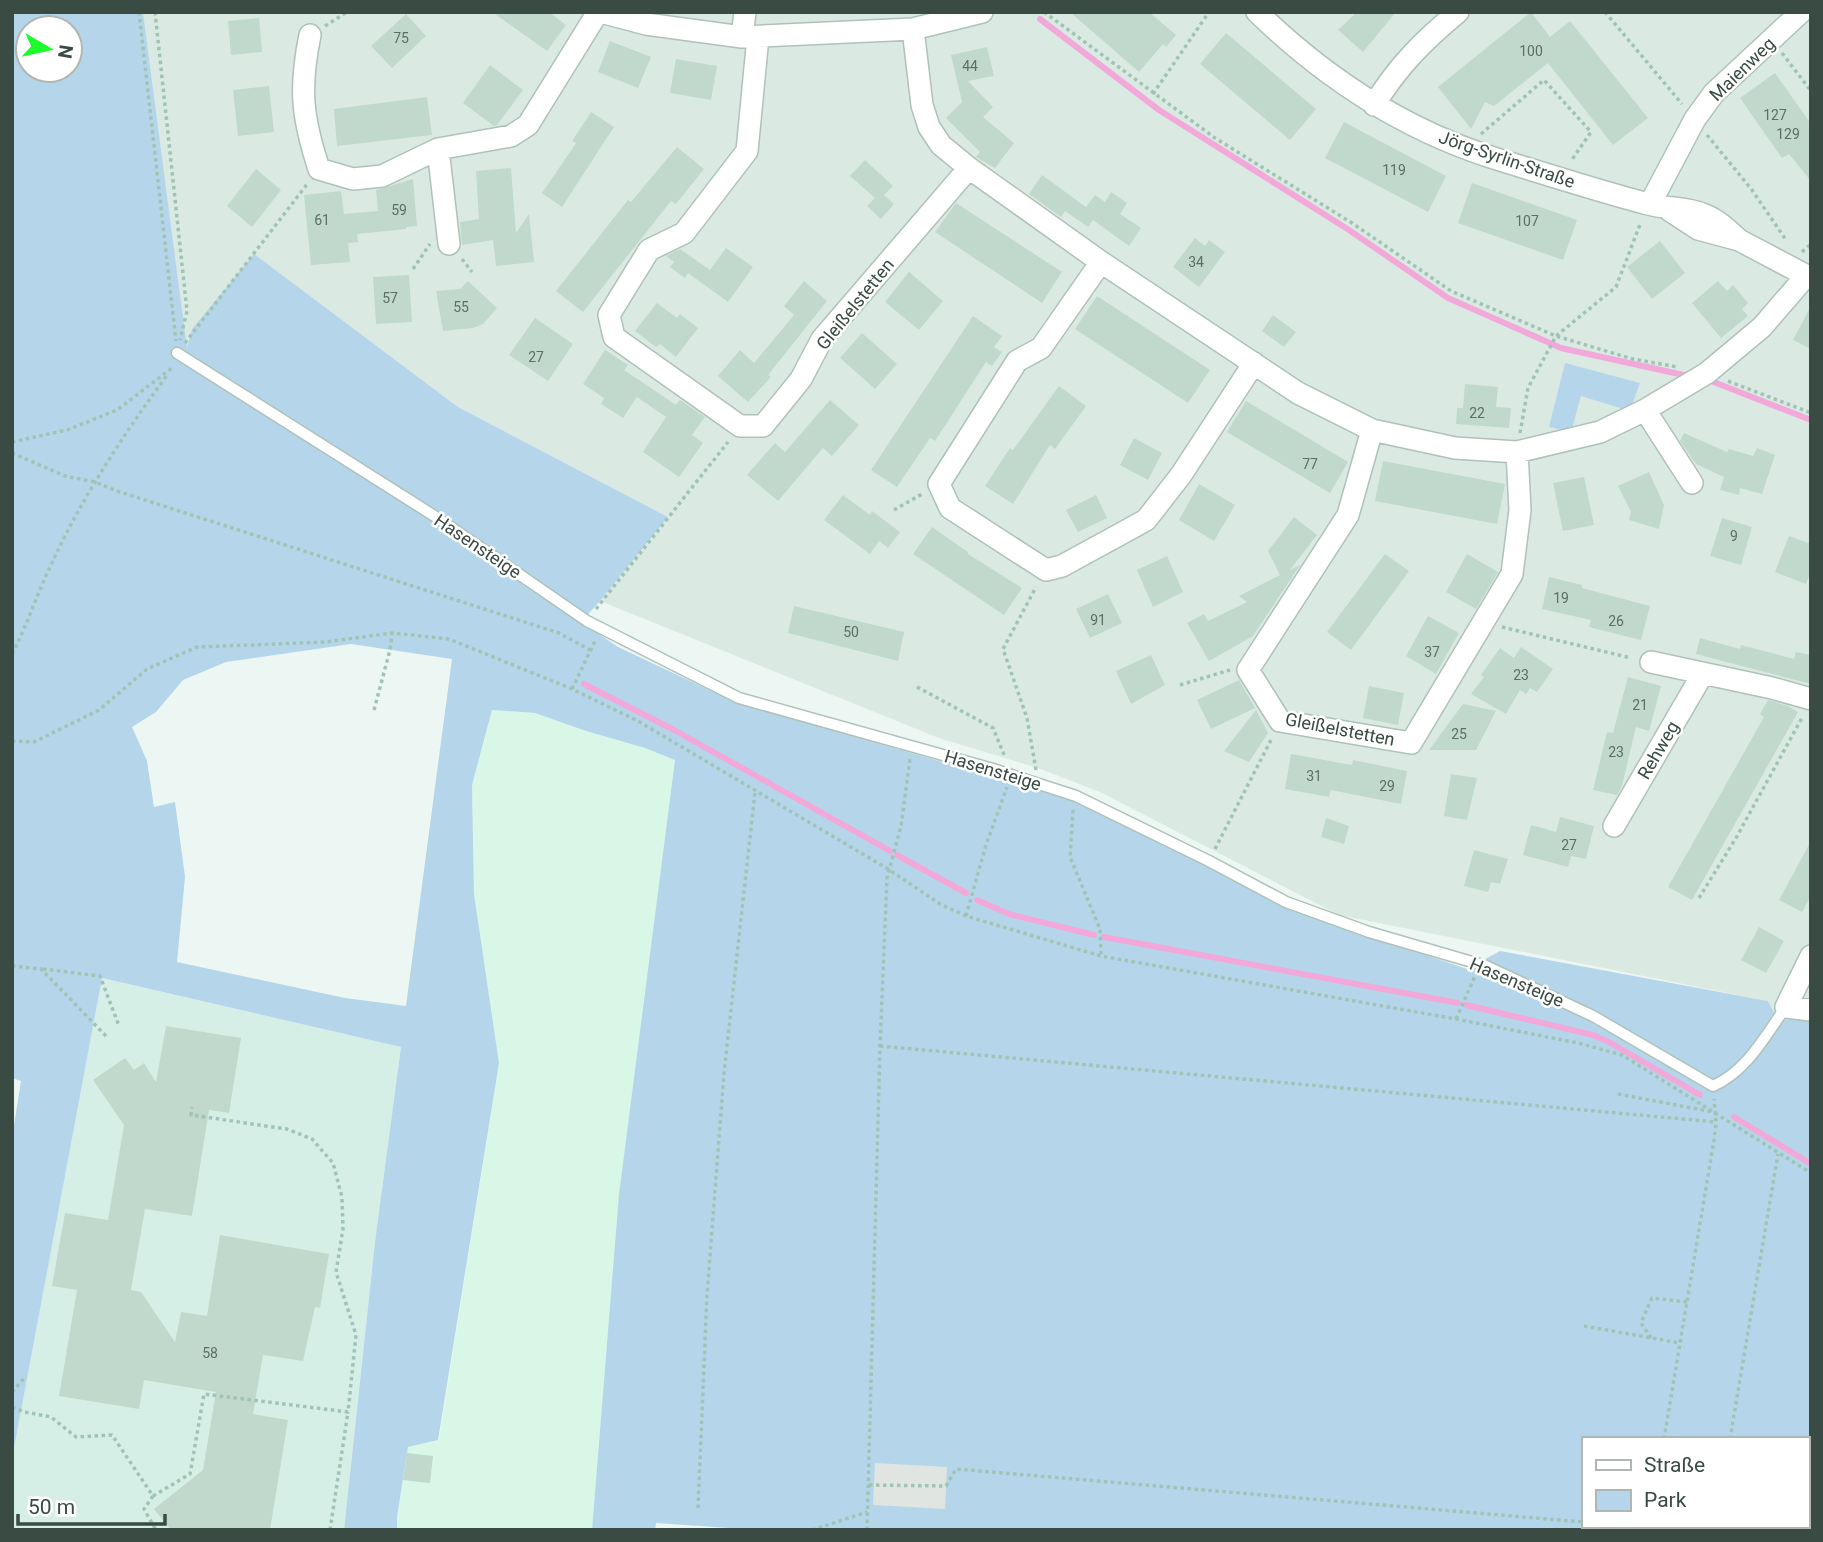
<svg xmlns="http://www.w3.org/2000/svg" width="1823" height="1542" viewBox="0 0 1823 1542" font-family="Roboto,sans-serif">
	<rect width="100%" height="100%" fill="#ecf6f2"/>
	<path fill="#daeae3" d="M143,12H1811V1019L1778,1021L1768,1001L1339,915L1100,792L1038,768L939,738L600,601L668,517L458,407L254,255L192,329L187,351Z"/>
	<path fill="#d8f7e7" d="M492,710L535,713L586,731L645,748L675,759L619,1194L592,1530H397V1517L408,1447L439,1440L499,1063L474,894L472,785Z"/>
	<path fill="#d6efe6" d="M101,978L401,1047L375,1242L344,1530H12V1459Z"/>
	<path fill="#b5d6ea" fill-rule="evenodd" d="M12,12H143L187,348L192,329L254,254L458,407L668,517L600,601L581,622L618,647L737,703L991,776L1037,787L1091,806L1207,864L1282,906L1467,969L1500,951L1768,1001L1778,1021L1797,1018L1811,1019V1530H758L656,1523L655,1530H592L619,1194L675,760L645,748L586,731L535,713L492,710L472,785L474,894L499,1063L438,1440L408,1447L397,1517V1530H344L375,1242L401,1047L102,978L12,1459V1138L21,1081L12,1078ZM28,28H70V70H28ZM351,644L452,659L406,1006L345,998L177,962L185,877L175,802L154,807L147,761L132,727L156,712L183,680L226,662ZM1583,1439H1807V1526H1583Z
		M1565,363L1640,383L1630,411L1581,396L1571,432L1549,427Z"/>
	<path fill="#e0e5e2" d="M875,1463L947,1467L945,1509L873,1505Z"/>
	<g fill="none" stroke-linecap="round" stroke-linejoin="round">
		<path stroke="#f2a9da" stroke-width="6" d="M1040,19L1159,110L1349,230L1448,298L1561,348L1688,376
			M1711,381L1811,420
			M584,684L676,731L890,851
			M897,855L966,893
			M977,900L1009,914L1094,935
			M1104,937L1458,1003
			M1466,1005L1593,1035L1609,1042L1700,1095
			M1734,1117L1811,1164"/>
	</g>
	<path fill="#c1d8cd" d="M492,12H549L566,25L547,51Z
		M1070,12H1149L1176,35L1166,47L1163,44L1139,72Z
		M1357,12H1396L1363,52L1338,30Z
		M1531,12L1550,37L1570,21L1648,118L1613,145L1548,63L1494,106L1485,102L1471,129L1438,87Z
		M406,14L426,36L392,68L371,46Z
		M259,18L262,52L231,55L228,21Z
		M1226,33L1316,109L1290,140L1200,64Z
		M610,41L651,57L638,88L598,72Z
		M987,47L994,76L968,81L993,107L983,117L1014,143L995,168L976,157L980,152L946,118L962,102L951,55Z
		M676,59L717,66L711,100L670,93Z
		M490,65L523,90L497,125L494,126L463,103Z
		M1775,73L1811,124V181L1789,154L1782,158L1740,98Z
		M269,86L274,132L238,136L233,90Z
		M427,97L432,135L337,146L334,109Z
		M591,112L614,127L562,207L542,193L576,143L572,141Z
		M1344,122L1446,176L1428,212L1325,158Z
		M677,147L704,169L676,204L671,201L583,312L556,291L628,200L631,202Z
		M865,160L893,186L884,195L894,204L881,219L867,206L875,198L850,176Z
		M511,168L516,233L529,214L534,262L496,266L493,240L462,245L460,222L479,219L476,171Z
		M256,169L281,190L252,227L227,206Z
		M1042,175L1086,207L1095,195L1105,202L1111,192L1127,203L1120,214L1141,228L1129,246L1093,220L1088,227L1065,211L1061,217L1029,194Z
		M413,179L417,226L406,227V229L357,234L358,242L348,243L350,262L311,265L304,195L341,191L344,214L378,211L376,190Z
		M1472,183L1577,220L1563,260L1458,223Z
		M956,203L1062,272L1042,303L935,232Z
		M1195,238L1205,246L1209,240L1225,252L1199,287L1173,267Z
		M1660,241L1685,273L1652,299L1627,267Z
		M726,248L753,267L728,302L688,273L685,278L670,267L674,262L666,256L680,249L710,270Z
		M909,272L943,301L919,330L885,302Z
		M409,275L412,322L376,324L373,277Z
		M468,281L497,308L483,324L473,328L443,331L436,291L460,289Z
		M804,281L827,301L768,375L771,377L748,402L718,376L740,350L754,363L794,315L784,306Z
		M1718,281L1727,291L1733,285L1748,303L1742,309L1748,316L1721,338L1692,303Z
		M1097,296L1210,370L1188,403L1075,329Z
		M657,303L677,318L680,314L698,328L676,357L660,344L656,347L635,331Z
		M1811,306V349L1793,340Z
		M1273,315L1296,332L1284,347L1262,331Z
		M973,316L1002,336L994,347L1002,352L992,366L986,362L935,441L930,438L897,487L871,470Z
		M535,318L573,344L548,381L509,355Z
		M862,333L897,364L875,389L840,358Z
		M605,350L628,365L624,370L645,384L676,405L680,400L705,417L692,435L703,443L679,477L643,452L666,417L637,397L623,418L601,404L604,398L583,384Z
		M1465,384L1498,387L1496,407L1511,408L1509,428L1456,424L1457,408H1463Z
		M1059,386L1086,406L1055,449L1050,445L1013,504L985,486L1010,448L1013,450Z
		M830,400L859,425L832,456L823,448L778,501L747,475L775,443L785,452Z
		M1246,401L1348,462L1330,493L1227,432Z
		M1684,433L1727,452L1729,449L1753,456L1757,448L1775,455L1762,494L1740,488L1739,495L1720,490L1724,477L1696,464L1680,441Z
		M1134,438L1162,453L1148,480L1120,465Z
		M1383,461L1505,484L1497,524L1375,501Z
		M1649,472L1664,505L1659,529L1629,520L1631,512L1618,486Z
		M1584,477L1594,525L1563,531L1553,483Z
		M1199,484L1235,505L1214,541L1179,520Z
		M843,495L870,515L872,511L900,532L888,548L879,541L870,554L824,520Z
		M1096,495L1107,518L1078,532L1066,510Z
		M1294,517L1317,535L1290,570L1300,565L1253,636L1209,661L1187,623L1204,614L1208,621L1247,602L1239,596L1280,575L1268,551Z
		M1722,518L1752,527L1741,565L1710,556Z
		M932,527L968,552V554L1022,588L1004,615L913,554Z
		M1789,536L1811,544V571L1806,584L1775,572Z
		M1385,554L1409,571L1351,650L1327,632Z
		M1467,554L1498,572L1476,609L1446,592Z
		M1167,556L1183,592L1153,607L1137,570Z
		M1549,577L1582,585V588L1650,606L1641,640L1589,627L1591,620L1542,609Z
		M1108,594L1122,623L1090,638L1076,609Z
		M794,606L904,632L898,661L788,633Z
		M1428,616L1459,633L1436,674L1406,656Z
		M1700,638L1740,649L1741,645L1794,659L1796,652L1811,655V684L1696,654Z
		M1521,647L1553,669L1537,692L1530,688L1526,694L1520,690L1506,714L1471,694L1484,677L1481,675L1500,648L1514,658Z
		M1151,655L1165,685L1131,704L1116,671Z
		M1628,677L1661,686L1649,731L1636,727L1622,786L1617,795L1593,790L1607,732L1613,733Z
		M1239,680L1255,708L1211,729L1197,700Z
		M1369,686L1404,693L1398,725L1363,718Z
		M1768,700L1788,706L1798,712L1692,900L1668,887L1764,717L1760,714Z
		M1463,704L1496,711L1476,750H1429Z
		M1256,710L1268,733L1249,762L1224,751Z
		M1291,754L1352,765L1353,760L1407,771L1401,804L1331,790L1329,797L1285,789Z
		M1451,774L1477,778L1467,820L1444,816Z
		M1560,817L1594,826L1586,859L1571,856L1568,867L1523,855L1531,825L1556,832Z
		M1326,818L1349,826L1344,844L1321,837Z
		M1811,841V896L1802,912L1779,900Z
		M1474,850L1508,859L1500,884L1491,882L1488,892L1464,886Z
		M1759,927L1784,941L1766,973L1741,960Z
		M166,1026L241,1038L229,1113L209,1110L192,1216L145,1209L131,1290L141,1292L175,1342L181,1312L207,1316L220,1235L329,1254L320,1308L315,1307L303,1361L263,1355L253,1414L288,1420L270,1530H171L154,1509L203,1470L216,1392L144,1380L139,1409L59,1396L77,1290L52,1286L65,1213L108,1220L124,1125L93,1080L125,1058L134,1070L144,1063L156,1082Z
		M407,1453L433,1456L430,1483L403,1480Z"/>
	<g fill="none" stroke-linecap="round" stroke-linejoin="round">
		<defs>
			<path id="lane" d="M177,353L436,517L587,621L739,698L993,769L1076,796L1209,861L1286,902L1369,932L1486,966L1593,1016L1713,1086C1747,1071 1765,1036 1786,1007"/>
			<path id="street" d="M601,12L646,24L742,37L913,29L982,12
				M1257,12C1326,79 1408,132 1500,160C1549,175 1598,191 1648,204C1667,209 1687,207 1705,215C1718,220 1728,230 1739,240
				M913,29L922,105L929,127L941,145L969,168L1101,262L1298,393L1372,430L1455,448L1517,452L1600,432L1645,410L1707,373L1762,327L1806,276
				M310,35C299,89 302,117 319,169L353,179L382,176L438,149L511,136L528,125L598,12
				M742,37L745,12
				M758,37L747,151L684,233L649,250L609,315L614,337L740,426H763L801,379L822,339L969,168
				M1374,105C1398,66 1423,41 1458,12
				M438,149L449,244
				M1650,204L1695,119L1714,93L1801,12
				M1669,210L1698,229L1739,240L1811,278
				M1101,262L1041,348L1017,361L939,484L950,508L1046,570L1062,566L1146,520L1181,475L1254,363
				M1645,410L1692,483
				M1372,430L1348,515L1248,670L1280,721L1411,743L1512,574L1520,510L1517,452
				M1651,662L1772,688L1811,699
				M1614,826L1702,675
				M1811,956L1786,1007L1811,1010"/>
		</defs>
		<use href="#lane" stroke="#aec2b9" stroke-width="13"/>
		<use href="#street" stroke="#aec2b9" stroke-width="24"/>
		<path stroke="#9fc4b4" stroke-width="3.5" stroke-dasharray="3.5 3.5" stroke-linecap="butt" d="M139,12L176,341
			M155,12L187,311L180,340
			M1044,12L1215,138L1352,223L1451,291L1556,336L1633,359L1677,367
			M1605,12L1682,104
			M325,26L347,12
			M1782,53L1811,91
			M1153,94L1209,12
			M1481,134L1544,80L1591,132L1571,161
			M1707,135L1752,190L1784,237L1785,241
			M1802,252L1811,244
			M462,259L472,272
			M413,269L430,244
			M185,343L308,183
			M1728,381L1811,413
			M1520,433L1528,388L1556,336L1616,287L1641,222
			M12,442L67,430L117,410L172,368
			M12,453L65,476L95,482L117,491L559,633L590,650
			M894,510L922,494
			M596,609L728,442
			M1502,627L1631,658
			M12,654C27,625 37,594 51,565C82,497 124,434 168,374
			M1180,685L1230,670
			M917,687L993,728L1005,757
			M572,689L595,641
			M374,710L390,650L392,633
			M12,741L34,742L99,710L147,669L197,647L325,642L392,633L449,639L572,689L638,721L888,869L940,904L966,916L1101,956L1456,1019L1578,1043L1622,1055L1811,1173
			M1036,770L1027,718L1003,649L1036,587
			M1073,810L1070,857L1100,929L1101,956
			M1215,849L1272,738
			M1699,898L1736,838L1803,716
			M966,916L986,845L1007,787
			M12,966L41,969L108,1038
			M43,969L100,976L119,1026
			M1456,1019L1475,976
			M880,1046L1716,1122
			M1618,1094L1713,1112
			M1584,1326L1680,1343
			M1651,1338L1641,1323L1652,1298L1687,1302
			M12,1392L26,1376
			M12,1407L25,1412L51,1417L76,1437L112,1435L153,1496L190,1474L204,1394L348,1412L356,1335L336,1272L343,1229L342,1197L333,1163L312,1139L287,1129L191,1115L192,1107
			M1664,1439L1714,1140L1716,1122L1714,1099
			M1730,1439L1778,1154
			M869,1485L946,1486L956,1469L1583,1522
			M153,1496L144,1509L156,1530
			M698,1508L707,1295L724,1073L755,792
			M1637,1526L1649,1527
			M330,1530L348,1412
			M812,1530L867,1512
			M867,1530L880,1046L887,878L901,826L910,759
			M1714,1530L1715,1526"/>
		<use href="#lane" stroke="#fff" stroke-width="10"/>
		<use href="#street" stroke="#fff" stroke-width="21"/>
	</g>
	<g text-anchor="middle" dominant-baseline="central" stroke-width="5" stroke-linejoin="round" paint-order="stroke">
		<g font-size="14" fill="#5b6e65">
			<text x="401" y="38">75</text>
			<text x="1531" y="51">100</text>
			<text x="970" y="66">44</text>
			<text x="1775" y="115">127</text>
			<text x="1788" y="134">129</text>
			<text x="1394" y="170">119</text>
			<text x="399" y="210">59</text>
			<text x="322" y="220">61</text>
			<text x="1527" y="221">107</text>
			<text x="1196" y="262">34</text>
			<text x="390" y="298">57</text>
			<text x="461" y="307">55</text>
			<text x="536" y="357">27</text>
			<text x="1477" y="413">22</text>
			<text x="1310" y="464">77</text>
			<text x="1734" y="536">9</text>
			<text x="1561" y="598">19</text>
			<text x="1098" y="620">91</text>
			<text x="1616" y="621">26</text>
			<text x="851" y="632">50</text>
			<text x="1432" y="652">37</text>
			<text x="1521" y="675">23</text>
			<text x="1640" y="705">21</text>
			<text x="1459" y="734">25</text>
			<text x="1616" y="752">23</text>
			<text x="1314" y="776">31</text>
			<text x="1387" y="786">29</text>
			<text x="1569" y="845">27</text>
			<text x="210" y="1353">58</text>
		</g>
		<g font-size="18" fill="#394b42" stroke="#fff">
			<text transform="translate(1742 69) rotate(-44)">Maienweg</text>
			<text transform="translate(1507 159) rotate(19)">Jörg-Syrlin-Straße</text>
			<text transform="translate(855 304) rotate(-51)">Gleißelstetten</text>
			<text transform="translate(478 546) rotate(34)">Hasensteige</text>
			<text transform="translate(1340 729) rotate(11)">Gleißelstetten</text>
			<text transform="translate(1658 750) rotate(-60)">Rehweg</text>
			<text transform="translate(993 770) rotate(17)">Hasensteige</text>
			<text transform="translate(1517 982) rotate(23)">Hasensteige</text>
		</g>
	</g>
	<rect width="1823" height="1542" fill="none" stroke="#394b42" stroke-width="28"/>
	<rect x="1582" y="1437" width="228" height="91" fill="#ffffff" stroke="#b0b7b3" stroke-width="2"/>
	<rect x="1596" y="1460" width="35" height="10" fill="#ffffff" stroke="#b0b7b3" stroke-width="2"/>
	<text x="1644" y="1472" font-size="21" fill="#394b42">Straße</text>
	<rect x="1596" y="1490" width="35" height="21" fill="#b5d6ea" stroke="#b0b7b3" stroke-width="2"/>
	<text x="1644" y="1507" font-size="21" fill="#394b42">Park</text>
	<g transform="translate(49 49) rotate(99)"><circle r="33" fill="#ffffff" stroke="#b0b7b3" stroke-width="2"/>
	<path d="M0-5L12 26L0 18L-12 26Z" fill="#1efb2d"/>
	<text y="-10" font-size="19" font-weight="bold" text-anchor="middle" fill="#394b42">N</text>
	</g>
	<path d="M18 1514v10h147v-10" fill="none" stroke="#394b42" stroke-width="3.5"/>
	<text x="28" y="1514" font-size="21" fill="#394b42" stroke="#ffffff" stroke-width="5" paint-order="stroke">50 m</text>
</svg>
